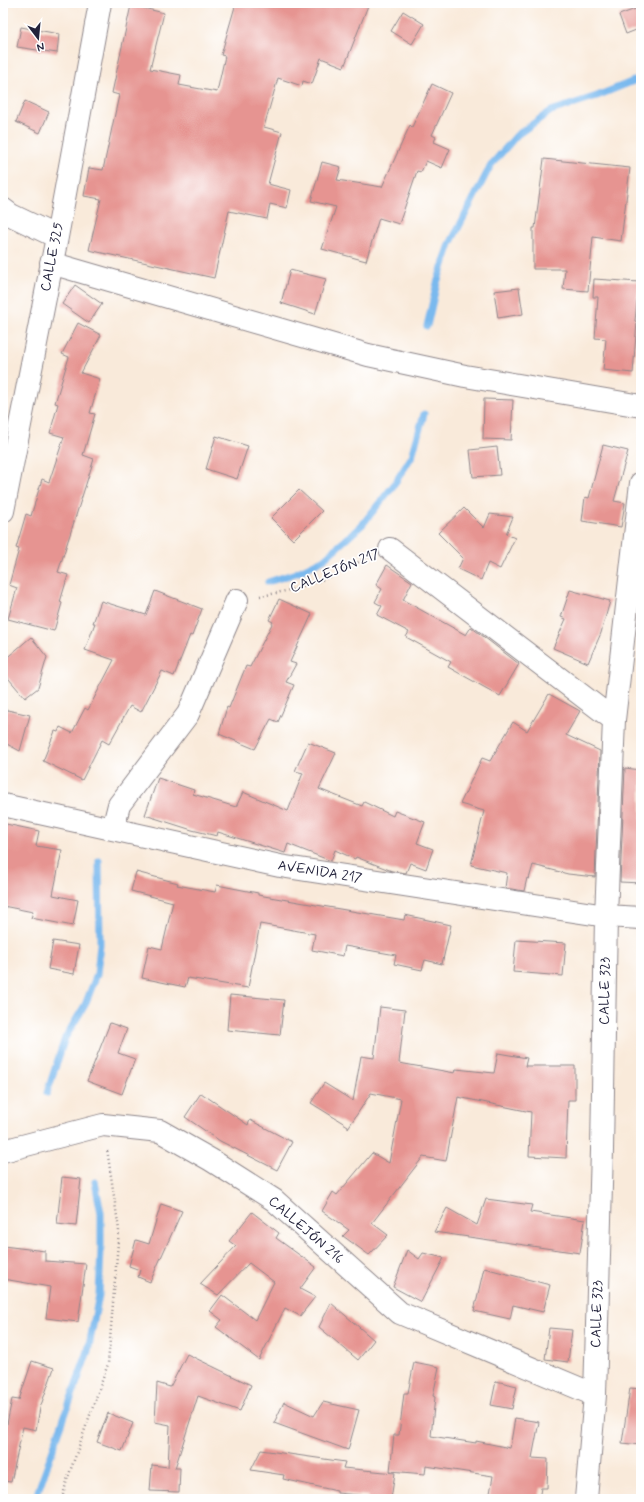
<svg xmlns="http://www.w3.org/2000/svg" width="644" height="1502" viewBox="0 0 644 1502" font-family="Mynerve,sans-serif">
	<rect width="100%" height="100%" fill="#fff"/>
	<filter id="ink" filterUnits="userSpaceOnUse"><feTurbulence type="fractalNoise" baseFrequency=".025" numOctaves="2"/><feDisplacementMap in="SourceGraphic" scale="8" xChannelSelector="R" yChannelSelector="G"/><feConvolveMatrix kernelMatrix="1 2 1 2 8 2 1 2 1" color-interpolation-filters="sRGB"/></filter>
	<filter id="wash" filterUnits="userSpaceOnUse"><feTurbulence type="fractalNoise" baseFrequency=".012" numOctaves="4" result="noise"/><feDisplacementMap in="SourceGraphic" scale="16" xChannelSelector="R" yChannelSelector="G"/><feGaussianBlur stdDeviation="0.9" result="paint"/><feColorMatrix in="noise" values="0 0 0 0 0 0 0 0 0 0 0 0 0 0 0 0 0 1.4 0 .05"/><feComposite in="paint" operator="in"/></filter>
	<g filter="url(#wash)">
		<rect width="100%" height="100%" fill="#f9eada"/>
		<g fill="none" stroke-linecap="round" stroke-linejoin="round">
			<path stroke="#7ab9ee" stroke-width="7" d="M427,326L437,283L450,244L491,165L517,135L551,111L597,96L641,78
				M268,582L296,573L323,560L362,525L393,486L412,456L424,414
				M47,1093L65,1038L85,1005L97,974L100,944L99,861
				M37,1499L38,1491L88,1351L99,1295L101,1249V1213L95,1182"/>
		</g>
		<g id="blocks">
			<path fill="#e69491" d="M236,3H369L344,67L321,58L312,84L303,81L302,86L278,78L264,127L282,132L268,184L291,190L287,208L270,204L267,219L229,211L214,278L89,250L101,199L84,196L89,168L103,170L119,95L112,93L131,5L164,13L150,69L181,75L179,85L217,92L225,56L221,55Z
				M641,7V28L626,34L619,15Z
				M403,11L424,24L412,44L391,31Z
				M21,27L59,34L57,53L17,47Z
				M432,84L451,93L432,135L436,137L434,142L450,149L442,168L426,161L421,172L417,171L399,224L379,218L366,261L322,249L336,207L311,201L322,162L341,167L337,180L382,187L410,125L412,127Z
				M25,101L49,112L40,133L16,122Z
				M544,159L630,168L621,241L593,237L588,291L563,289L565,269H533V228H535Z
				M290,270L326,279L315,314L281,303Z
				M594,279L639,282L635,321L637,322L633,373L603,370L606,339L595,338L598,297H593Z
				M75,285L102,304L89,323L62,304Z
				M519,288L523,314L498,318L494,291Z
				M78,323L101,335L81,373L100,379L90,413L95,414L83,455L94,459L58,572L68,575L60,602L62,603L54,631L8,619L17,588L9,585L19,549L16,548L26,514L31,516L42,479L49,482L64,437L50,433L58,404L55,403L69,357L62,354Z
				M484,399L513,400L511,440L483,439Z
				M216,436L248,446L237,479L206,469Z
				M603,445L628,451L614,501L625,503L621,527L582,521L585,497L589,498Z
				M497,447L500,475L473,477L470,450Z
				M299,490L322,511L293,540L271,518Z
				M464,508L484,528L490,514L513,517L506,534L515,538L500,569L488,563L481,580L458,569L463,558L438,533Z
				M387,565L412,582L403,600L466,635L471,627L519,664L500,696L448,667L451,662L406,637L409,632L377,615L382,606L375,602L382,589L376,585Z
				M570,590L610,601L601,633L588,663L553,648L566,619L561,617Z
				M155,591L202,609L192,636L190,635L174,676L162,671L141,712L130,706L109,744L102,740L82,780L43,761L55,731L58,732L60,727L72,733L85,708L88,710L114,660L85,650L95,623H93L101,601L146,615Z
				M279,599L312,614L290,662L296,664L286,682L294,685L278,722L271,719L255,749L219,734L227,707L229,708L246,666L250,667L273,622L269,620Z
				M31,637L47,657L38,688L25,698L3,672V661Z
				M549,694L580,711L566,735L600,751L595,877L568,874L533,865L529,879L527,878L524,891L505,888L507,873L471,865L484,811L460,804L482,758L490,761L513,722L527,731Z
				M3,709L30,715L20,751L3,742Z
				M308,742L336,753L319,789L362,806L364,802L393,816L395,811L425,822L417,843L433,849L426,869L410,863L406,873L392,871L356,857L355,859L335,850L331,861L288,844L285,853L218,832L217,836L192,830L145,815L158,778L194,790L193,794L236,807L243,792L288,811L303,773L295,771Z
				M625,768L641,770V883L620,882Z
				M6,824L39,831L36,846L62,850L53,895L78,900L73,926L31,918L33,912L3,906V839Z
				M136,872L178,883L177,885L215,892L217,885L258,893V895L404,920L405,915L451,925L442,964L425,960L422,970L394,964L396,955L345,946L343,956L312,950L315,934L260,924L248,988L188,978L185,987L142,978L149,946L162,949L173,902L131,891Z
				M516,940L566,943L563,976L513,972Z
				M53,941L79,945L74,974L48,969Z
				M230,995L284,1000L280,1035L227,1030Z
				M380,1007L405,1010L399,1063L455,1073L456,1069L494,1073L498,1053L527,1058L525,1066H575V1100H568L566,1158L529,1156L531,1112L458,1097L446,1161L423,1157L372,1223L388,1235L369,1255L343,1236L349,1230L322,1211L333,1192L337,1195L372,1153L389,1163L401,1099L371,1093L348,1128V1126L311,1103L324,1083L353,1101L361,1056L374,1058Z
				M110,1023L127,1029L118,1053L135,1059L122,1094L87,1081Z
				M201,1093L248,1125L250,1120L292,1142L277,1170L220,1141L185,1117Z
				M62,1177L81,1179L76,1226L57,1224Z
				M486,1199L532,1205L530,1212L585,1220L580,1253L434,1232L447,1208L477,1225Z
				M161,1204L182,1211L150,1282L138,1277L140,1270L129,1266L136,1240L149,1244Z
				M252,1212L279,1233L276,1238L316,1267L300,1289L315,1297L300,1316L285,1308L259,1360L216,1327L222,1320L210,1311L222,1295L255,1320L274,1282L249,1263L218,1295L200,1284L236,1246L229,1241Z
				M3,1246L45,1251V1261L86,1264L78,1322L46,1318L50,1287L3,1279Z
				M407,1250L419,1259L423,1253L444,1258L421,1302L393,1287Z
				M484,1268L550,1285L543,1312L513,1305L510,1319L474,1311Z
				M331,1303L374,1340L358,1360L319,1327Z
				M549,1328L572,1330L568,1362L545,1359Z
				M187,1354L251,1385L240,1411L198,1396L175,1468H180L179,1492L150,1491L152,1465L168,1467L170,1425L155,1422L157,1383L170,1387Z
				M32,1361L54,1368L40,1408L36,1430L23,1427L11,1482L3,1481V1423L7,1424L12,1399L19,1400Z
				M414,1362L439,1367L433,1396L435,1397L431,1436L476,1443V1441L510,1448L515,1418L539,1422L532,1458L548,1459L547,1488H541L539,1499H489L493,1476L426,1466L425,1474L390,1471L394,1435H399L404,1393H408Z
				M496,1381L517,1386L512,1409L491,1405Z
				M630,1388L641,1389V1445L622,1443Z
				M284,1402L314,1416L323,1402L359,1410L348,1450L274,1423Z
				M108,1413L133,1423L122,1451L97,1442Z
				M261,1450L345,1462L343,1468L395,1473L391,1499H367L368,1496L337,1493V1491L283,1479L284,1475L251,1470Z"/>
		</g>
	</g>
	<g filter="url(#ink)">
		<use href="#blocks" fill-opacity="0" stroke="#8e868a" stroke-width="1"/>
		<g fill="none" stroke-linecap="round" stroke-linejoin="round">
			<defs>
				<path id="minor" d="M3,209L11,215L57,237
					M51,263L368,355L465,376L641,406
					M3,511L57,237L100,3
					M390,549L614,720
					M3,805L280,866L606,916L641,918
					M113,829L119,805L188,714L237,600
					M3,1151L103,1125L160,1131L211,1160L274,1200L400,1313L595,1395
					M586,1499L595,1395L602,1150L606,916L614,720L641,483"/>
			</defs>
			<use href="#minor" stroke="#8e868a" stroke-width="24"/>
			<path stroke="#8e868a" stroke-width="2.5" stroke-dasharray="1 3" stroke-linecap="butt" d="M260,596C285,592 311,585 334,575C346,569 357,562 369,557
				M62,1499L67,1480L108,1364L119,1230L107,1149"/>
			<use href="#minor" stroke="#fff" stroke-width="22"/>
		</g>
	</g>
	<g text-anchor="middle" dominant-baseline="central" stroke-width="3.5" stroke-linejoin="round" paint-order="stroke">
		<g font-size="14" fill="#22223b" stroke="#fff">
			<text transform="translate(52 257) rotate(-79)">CALLE 325</text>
			<text transform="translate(335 571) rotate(-22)">CALLEJÓN 217</text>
			<text transform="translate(320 872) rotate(9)">AVENIDA 217</text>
			<text transform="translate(605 991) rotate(-89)">CALLE 323</text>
			<text transform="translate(306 1230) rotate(41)">CALLEJÓN 216</text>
			<text transform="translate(597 1314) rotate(-88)">CALLE 323</text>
		</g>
	</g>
	<rect width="644" height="1502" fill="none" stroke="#fff" stroke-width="16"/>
	<g transform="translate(38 38) rotate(164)" stroke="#ffffff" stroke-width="3" paint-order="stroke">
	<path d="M0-3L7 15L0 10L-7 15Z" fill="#22223b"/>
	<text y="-6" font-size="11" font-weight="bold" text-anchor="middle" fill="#22223b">N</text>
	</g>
</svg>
